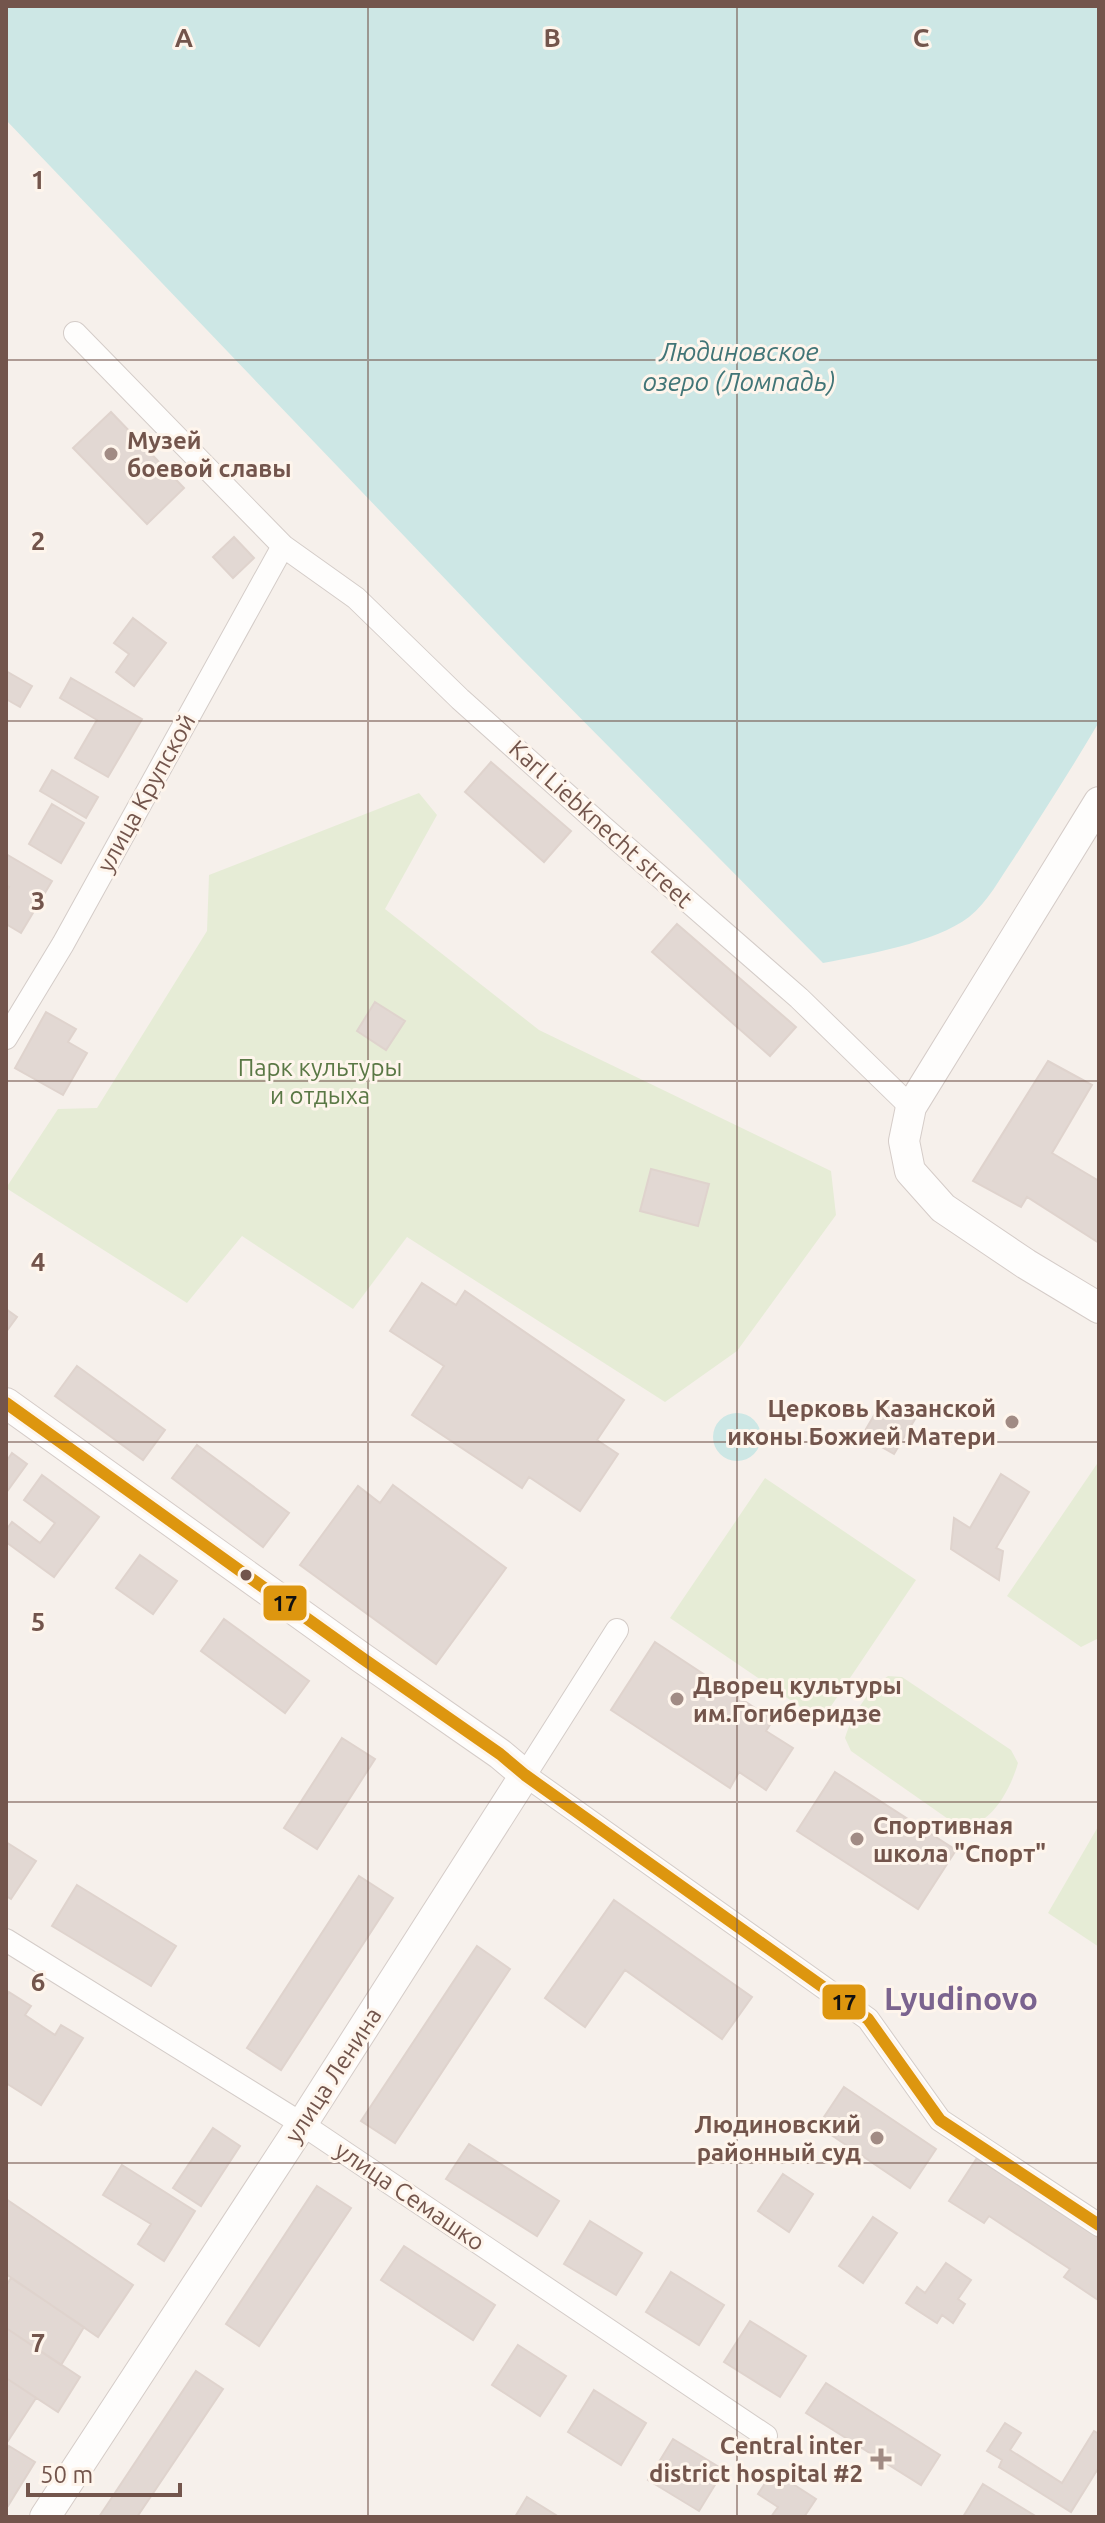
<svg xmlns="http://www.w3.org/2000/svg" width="1105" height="2523" viewBox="0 0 1105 2523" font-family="Ubuntu,sans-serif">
	<rect width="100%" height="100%" fill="#f6f0eb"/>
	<path fill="#e6ecd6" d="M419,793L437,815L385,909L539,1030L831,1171L836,1215L737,1351L665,1402L407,1237L353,1309L242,1236L187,1303L6,1188L58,1109L97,1108L207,931L209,875Z
		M1099,1461V1638L1081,1647L1007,1596Z
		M765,1478L916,1580L821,1721L670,1618Z
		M888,1676L902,1677L1011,1750L1018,1763C1010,1790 992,1825 961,1828L851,1751L845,1738C852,1715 868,1690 888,1676Z
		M1099,1825V1947L1048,1913Z"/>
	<path fill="#cde7e5" d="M6,6H1099V722C1072,768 1043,813 1014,858C1000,878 988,902 969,917C935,943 865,955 823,963L518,655L6,120Z
		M713 1437a24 24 0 1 1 48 0a24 24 0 1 1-48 0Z"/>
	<path fill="#e2d8d3" stroke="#dfd3cd" stroke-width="2" d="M111,412L184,488L147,524L73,448Z
		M234,537L254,558L233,578L213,557Z
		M133,618L166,643L134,686L116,672L129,654L114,643Z
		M6,671L32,686L20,707L6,699Z
		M71,678L142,719L108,777L75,758L97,720L60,698Z
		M491,762L571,831L544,862L465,792Z
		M52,770L98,797L86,818L40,791Z
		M52,804L84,823L61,863L29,844Z
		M6,854L52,881L21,933L6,924V892L9,887L6,885Z
		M677,924L796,1027L770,1056L652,952Z
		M375,1002L405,1021L386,1050L357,1031Z
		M46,1012L76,1029L68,1042L87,1053L63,1095L15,1068Z
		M1048,1061L1092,1085L1052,1153L1099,1181V1243L1027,1197L1021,1207L973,1181Z
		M651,1169L709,1184L698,1226L640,1211Z
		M422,1283L456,1305L465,1291L624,1400L597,1440L618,1454L580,1511L529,1477L522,1488L412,1415L444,1366L390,1331Z
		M6,1309L17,1317L6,1332Z
		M77,1366L165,1430L143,1460L55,1396Z
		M883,1400L915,1419L894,1454L862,1436Z
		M197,1445L289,1513L263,1547L172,1478Z
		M12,1453L27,1464L6,1493V1462Z
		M1001,1474L1029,1492L996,1548L1003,1551L999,1580L951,1549L954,1518L970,1528Z
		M42,1475L99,1517L54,1577L6,1542V1530L12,1522L40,1543L55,1523L24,1500Z
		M393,1485L506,1568L436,1664L300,1565L358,1486L380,1503Z
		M140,1555L177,1581L153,1614L116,1588Z
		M224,1619L309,1681L285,1713L201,1651Z
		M655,1642L773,1720L766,1731L793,1748L766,1790L739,1772L730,1788L611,1710Z
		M342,1738L375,1759L317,1849L284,1828Z
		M835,1772L956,1850L918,1909L797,1831Z
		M6,1842L36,1861L11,1899L6,1896Z
		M359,1876L393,1898L281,2070L247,2048Z
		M77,1885L176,1946L151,1986L52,1926Z
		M614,1900L752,1997L722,2039L625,1970L585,2027L545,1998Z
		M477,1946L510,1969L395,2143L361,2121Z
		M9,1992L31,2006L25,2015L55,2035L61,2025L83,2038L41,2105L6,2083V1997Z
		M844,2087L936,2149L910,2188L818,2126Z
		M213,2128L240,2146L201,2206L173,2188Z
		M469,2144L559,2201L537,2236L446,2179Z
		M977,2158L1099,2238L1098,2300L1064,2277L1070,2269L989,2216L984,2223L949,2201Z
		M122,2165L195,2211L164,2261L138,2244L151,2224L103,2195Z
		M783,2174L813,2194L789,2232L758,2211Z
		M317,2186L351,2208L259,2346L226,2324Z
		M6,2199L133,2285L98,2337L6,2274Z
		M873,2217L897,2233L863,2283L839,2266Z
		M590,2221L642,2253L616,2295L564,2264Z
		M404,2246L495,2305L473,2340L381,2280Z
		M946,2263L971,2280L958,2299L965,2304L953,2323L942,2315L937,2323L906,2303L917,2287L925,2293Z
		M671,2272L724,2305L699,2345L646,2312Z
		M11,2278L84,2327L61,2365L6,2328V2286Z
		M750,2321L806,2356L780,2397L724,2362Z
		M6,2328L80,2377L58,2412L6,2378Z
		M518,2345L566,2376L540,2416L492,2385Z
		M196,2371L223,2389L137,2517H99Z
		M6,2378L36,2398L8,2441L6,2440Z
		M826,2383L940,2455L921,2485L806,2413Z
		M594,2390L646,2423L621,2465L568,2432Z
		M1005,2423L1021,2433L1010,2450L1062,2483L1094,2431L1099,2434V2467L1071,2512L999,2467L1002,2460L987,2451Z
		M673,2439L724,2470L699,2511L648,2480Z
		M9,2446L35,2462L8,2506L6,2505V2451Z
		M773,2471L816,2499L804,2517H771L778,2507L758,2494Z
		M983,2484L1037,2517H963Z
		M527,2497L559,2517H515Z"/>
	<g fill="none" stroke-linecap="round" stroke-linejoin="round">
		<defs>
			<path id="street" d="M75,333L283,546L356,598L460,699L604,828L799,998L911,1107
				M6,1038L63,944L283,546
				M617,1630L525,1775L868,2019L940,2120L1099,2225
				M6,1940L302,2124L766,2436"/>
			<path id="secondary" d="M1099,802L911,1107L904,1141L910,1171L943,1208L1026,1264L1099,1308
				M6,1403L362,1658L500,1754L525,1775L302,2124L45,2517"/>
		</defs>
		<use href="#street" stroke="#d4ccc8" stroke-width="24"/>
		<use href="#secondary" stroke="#d5ccc8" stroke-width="32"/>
		<use href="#street" stroke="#fefdfc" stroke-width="22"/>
		<use href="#secondary" stroke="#fefdfc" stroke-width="30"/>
		<defs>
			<path id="bus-1" d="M6,1403L362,1658L500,1754L525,1775L868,2019L940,2120L1099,2225"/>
		</defs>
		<use href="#bus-1" stroke="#fef5ec" stroke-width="18"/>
		<use href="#bus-1" stroke="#dd960f" stroke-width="12"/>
	</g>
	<path fill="none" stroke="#73554c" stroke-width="2" stroke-opacity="0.55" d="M368,6V2517M737,6V2517M6,360H1099M6,721H1099M6,1081H1099M6,1442H1099M6,1802H1099M6,2163H1099"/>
	<g fill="#a18b84" stroke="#fef5ec" stroke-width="3">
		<circle cx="111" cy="454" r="8"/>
		<circle cx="1012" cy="1422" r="8"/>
		<circle cx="677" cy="1699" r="8"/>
		<circle cx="857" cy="1839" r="8"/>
		<circle cx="877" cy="2138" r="8"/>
		<path d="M877 2447h8v8h8v8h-8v8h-8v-8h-8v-8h8z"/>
	</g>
	<circle fill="#73554c" stroke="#fef5ec" stroke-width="3" cx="246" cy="1575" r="7"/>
	<g text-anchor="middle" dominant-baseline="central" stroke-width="6" stroke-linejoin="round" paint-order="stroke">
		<g font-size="24" font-weight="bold" fill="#73554c" stroke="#fef5ec" text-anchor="start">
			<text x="127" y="440">Музей<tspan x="127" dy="28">боевой славы</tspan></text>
			<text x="996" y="1408" text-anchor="end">Церковь Казанской<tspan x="996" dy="28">иконы Божией Матери</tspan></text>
			<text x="693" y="1685">Дворец культуры<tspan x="693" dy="28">им.Гогиберидзе</tspan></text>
			<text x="873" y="1825">Спортивная<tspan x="873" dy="28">школа "Спорт"</tspan></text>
			<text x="861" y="2124" text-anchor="end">Людиновский<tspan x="861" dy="28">районный суд</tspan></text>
			<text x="863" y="2445" text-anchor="end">Central inter<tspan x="863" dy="28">district hospital #2</tspan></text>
		</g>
		<g font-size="24" fill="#73554c" stroke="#fef5ec">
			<text transform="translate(146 793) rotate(-61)">улица Крупской</text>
			<text transform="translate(601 824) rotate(42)">Karl Liebknecht street</text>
			<text transform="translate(333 2075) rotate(-57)">улица Ленина</text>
			<text transform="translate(410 2196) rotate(34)">улица Семашко</text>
		</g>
		<g font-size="24" fill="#5a7845" stroke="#fef5ec">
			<text x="320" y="1067">Парк культуры<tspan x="320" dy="28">и отдыха</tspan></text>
		</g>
		<g font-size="26" font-style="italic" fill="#417577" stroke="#fef5ec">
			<text x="739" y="351">Людиновское<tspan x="739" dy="30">озеро (Ломпадь)</tspan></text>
		</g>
		<g font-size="32" font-weight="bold" fill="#7b648f" stroke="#fef5ec">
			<text x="961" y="1998">Lyudinovo</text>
		</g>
	</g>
	<g font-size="26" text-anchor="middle" font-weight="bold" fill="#73554c" stroke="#fef5ec" stroke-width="6" stroke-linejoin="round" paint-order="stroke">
		<text x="184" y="47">A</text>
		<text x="552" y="47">B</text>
		<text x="921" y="47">C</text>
		<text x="38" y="189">1</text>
		<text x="38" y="550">2</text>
		<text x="38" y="910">3</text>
		<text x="38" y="1271">4</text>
		<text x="38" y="1631">5</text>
		<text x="38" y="1991">6</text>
		<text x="38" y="2352">7</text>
	</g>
	<g stroke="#fef5ec" stroke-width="3">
		<rect x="262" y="1584" width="46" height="38" rx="8" fill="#dd960f"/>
		<rect x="821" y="1983" width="46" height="38" rx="8" fill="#dd960f"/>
	</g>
	<g font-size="22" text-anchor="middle" font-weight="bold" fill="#111">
		<text x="285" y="1611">17</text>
		<text x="844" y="2010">17</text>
	</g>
	<rect width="1105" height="2523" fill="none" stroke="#73554c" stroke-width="16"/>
	<path d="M28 2483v12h152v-12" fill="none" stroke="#73554c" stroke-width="4"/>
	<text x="40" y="2483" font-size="24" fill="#73554c" stroke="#fef5ec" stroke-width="6" paint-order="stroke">50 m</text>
</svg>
